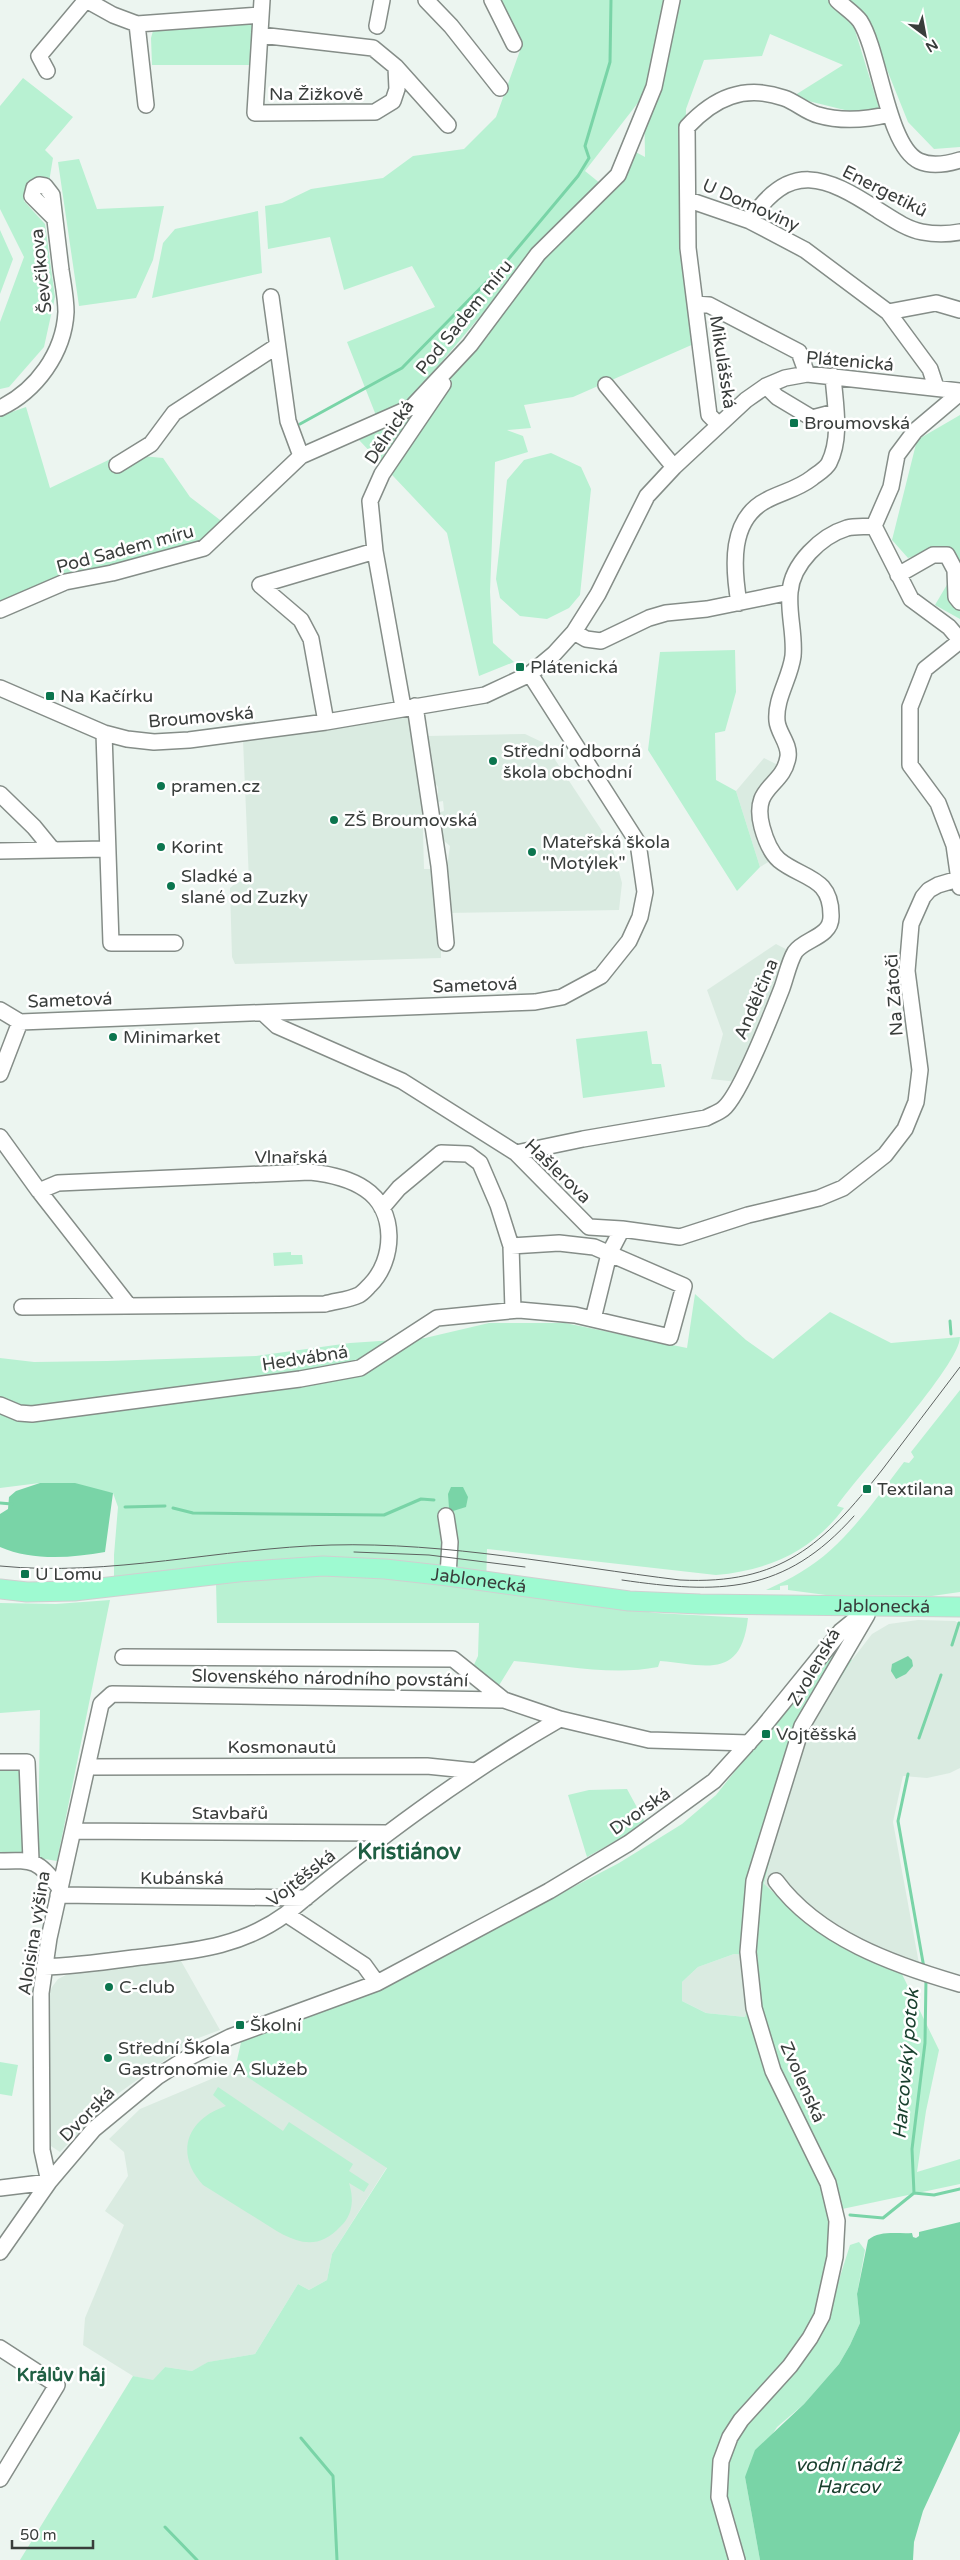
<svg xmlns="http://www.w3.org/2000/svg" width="960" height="2560" viewBox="0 0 960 2560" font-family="'Varela Round',sans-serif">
	<rect width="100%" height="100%" fill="#ecf5f0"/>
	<path fill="#daebe1" d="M409,714L422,797L424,869H432L441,933V958L235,964L232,957L230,888L237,882L249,881L243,740Z
		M525,734L544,743L612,846L622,883L619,910L445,913L443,870L447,867L450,846L442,839L437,813L444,811L443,801L438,802V787L431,779L428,736Z
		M764,758L780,766L758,798L772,860L760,867L736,791Z
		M776,944L801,957L788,994L746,1083L711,1079L723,1034L707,990Z
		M918,1620L955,1621L960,1624V1768L950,1773L927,1778L903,1776L893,1822L920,1969L784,1902L764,1885L790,1779L807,1730L852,1660L872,1634L889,1624Z
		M734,1954L758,1956L756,1979L745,2017L706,2013L682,2001V1982L698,1967Z
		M181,1961L220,2030L193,2040L116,2095L60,2152L51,2146L49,1995L52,1987L58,1979L70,1973Z
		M235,2069L387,2167L332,2254L327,2280L309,2290L298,2284L255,2354L209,2362L192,2371L165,2367L153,2381L133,2376L83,2345L85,2318L124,2225L105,2211L128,2176L124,2152L109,2139L140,2109Z"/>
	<path fill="#b8f1d2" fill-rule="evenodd" d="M500,0H829L853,24L879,108L861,114L792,97L843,65L770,34L762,56L704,60L686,109L684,183L696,343L573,397L524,405L531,428L507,430L523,436L528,452L495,462L490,592L493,643L514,662L479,676L447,533L359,440L411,415L467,360L489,335L491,323L630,149L645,157L644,95L585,171L601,184L543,242L407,403L377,418L347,342L435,307L412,266L344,290L330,237L268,249L265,206L282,203L311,189L383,178L413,156L464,149L496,117L522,45Z
		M845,0H960V147L934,149L908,122L869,25Z
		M253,23L252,65H152L151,38L154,27Z
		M23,78L73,117L45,150L53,158L49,182L32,181L24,201L45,224L55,297L44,347L9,387L0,389V322L24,257L0,209V106Z
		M79,159L97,209L164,206L153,260L136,298L79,306L58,162Z
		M258,211L262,273L152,298L163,243L175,229Z
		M0,230L13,259L0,294Z
		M26,407L50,488L121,454L163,458L190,497L224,523L203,544L0,605V416Z
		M960,415V619L935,605L958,566L943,548L908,558L892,540L917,440Z
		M551,453L581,467L591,489L580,595L569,608L547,619L520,616L500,598L496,579L507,480L524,460Z
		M735,650L736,692L725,731L715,733L716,780L736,791L760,867L737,891L648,750L660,652Z
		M647,1031L652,1064H661L665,1087L583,1098L576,1039Z
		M291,1252V1255H302L303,1264L274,1266L273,1253Z
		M695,1294L746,1340L773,1359L830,1312L891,1343L960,1337C960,1365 858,1475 837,1506L844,1508C811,1552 769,1570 716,1575L487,1549L486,1590L656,1613L748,1618C741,1680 706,1665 660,1661L658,1667C612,1676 561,1665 514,1661L498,1687L472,1669L478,1656L479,1623H217L216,1582L164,1587L114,1596V1555L118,1507L113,1493L40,1483L0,1488V1358L34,1362L107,1361L256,1356L350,1343L425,1338L489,1323H565L687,1348Z
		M960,1390V1592L932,1596L826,1595L788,1590V1585L780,1586V1590H766C778,1584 790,1579 801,1572C845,1546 873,1502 904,1462L909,1463L914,1457L911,1452Z
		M110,1600L57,1861L38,1858L40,1710L0,1713V1603L56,1604Z
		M835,1646L852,1660L807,1730L790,1779L764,1884L784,1902L900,1970L939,2050L926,2111L917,2172L960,2159V2184L828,2212L829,2259L816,2316L716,2463L731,2560H20L133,2376L153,2380L165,2367L192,2371L208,2362L255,2354L298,2284L309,2290L327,2280L332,2254L387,2168L235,2069L242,2038L493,1929L619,1863L682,1824L716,1795ZM734,1954L758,1956L756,1979L745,2017L706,2013L682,2001V1982L698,1967Z
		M0,1768H22L29,1859L0,1860Z
		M627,1789L646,1824L587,1857L568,1795L589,1790Z
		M0,2062L18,2065L12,2096L0,2094Z
		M218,2087L283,2131L289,2122L353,2164L349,2171L369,2184L364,2192L349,2183C354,2199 353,2214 341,2226C312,2258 285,2236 256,2218C238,2207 221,2196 203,2185C174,2153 187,2119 226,2106L213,2095Z
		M859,2242L865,2250L857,2294L860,2323L850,2345L839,2364L804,2404L777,2427L745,2477L760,2560H740L724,2500L728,2458L739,2431L825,2324L850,2245Z"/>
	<path fill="#79d4a7" d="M40,1483H75L113,1493L105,1552C71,1558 32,1561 0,1547V1514L8,1509L9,1497L16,1491Z
		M451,1487H463L468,1497L466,1507L453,1511L449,1508L448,1494Z
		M908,1656L912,1660L913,1666L906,1674L896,1679L891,1671L892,1664Z
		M960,2222V2431L923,2511L914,2542L913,2560H760L745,2477L755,2450L804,2404L839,2364L850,2345L860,2323L857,2294L868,2240C880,2230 897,2234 912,2233L913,2237L916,2238L919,2236V2232Z"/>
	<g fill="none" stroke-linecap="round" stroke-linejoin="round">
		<path stroke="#79d4a7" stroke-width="3" d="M300,424L402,368L506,262L578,176L589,158L585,146L610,62L611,0
			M950,1321L951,1334
			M0,1503L12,1504
			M125,1507L165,1506
			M173,1508L193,1513L384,1515L421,1499L434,1500
			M952,1645L959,1623
			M919,1738L941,1675
			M908,1774L898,1821L924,1968
			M926,1979L925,2043L912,2149L914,2193L934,2195L960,2189
			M850,2215L883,2218L914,2193
			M301,2438L333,2476L337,2560
			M165,2527L197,2560"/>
		<defs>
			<path id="minor" d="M86,0L113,15L137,24L261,15
				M262,0L255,113L375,112L393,101L397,89L396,67
				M426,0L451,26L500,88
				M492,0L514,44
				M837,0C844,7 854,13 860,21C880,52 887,146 919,161C932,167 947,164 960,160
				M137,24L146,105
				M377,26L382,0
				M260,35L373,48L396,67L448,125
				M47,71L39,56L86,0
				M689,200L750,221L805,250L888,312L930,369L936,387
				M750,221C789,160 826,176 878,210C891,218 906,229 922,232C933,234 949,234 960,232
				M271,297L288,421L301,456
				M695,304L709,305L799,352L807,374
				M888,312L936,303L960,310
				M606,385L674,467
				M766,386L777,397L812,418L835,412
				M960,393L915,431L897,455L891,487L874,526L911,599L949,627L960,640
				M0,408C36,391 64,353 66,312C66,298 63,284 61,270C58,245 55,220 52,195L45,186L39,185L34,188L32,196L54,218
				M718,424L709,415L688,248L687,127C714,98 744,84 784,98C796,102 806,112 818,115C842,122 866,120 890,114
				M117,465L151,444L174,413L277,346
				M375,551L370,501L382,474L443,384
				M898,575L933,555H947L955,570L956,597L960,602
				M739,603C733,567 729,519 767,500C782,492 798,489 812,478C817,474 826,469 829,463C842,437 835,404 833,376
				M0,610L65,582L112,573L204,548L301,456L412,407L470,345L538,254L618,175L654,87L672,0
				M574,632L586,639L601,641L649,618L666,613L707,609L790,592
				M0,688L104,733L127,739L154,742L189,740L326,722L485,695L530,674L554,654L574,632L598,594L647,496L674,467L746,400L766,386L785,378L807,374L960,391
				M415,706L439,866L446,943
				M326,722L311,639L301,620L260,585L375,551L403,707
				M104,733L111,943H175
				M0,794L34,827L52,849
				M0,851L106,849
				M960,887L954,845L938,803L910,765V707L925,669L960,641
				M0,1010L20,1022L535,1002L562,997L601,976L629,941L640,917L645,892L638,843L530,674
				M263,1013L277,1026L402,1081L516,1153L589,1227L622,1229L680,1237L748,1215L819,1198L843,1188L885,1155L905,1129L916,1102L920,1070L907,971L911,924L923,897L929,890L938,885L958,879
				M0,1074L20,1022
				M0,1137L39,1191L129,1306
				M516,1153L583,1139L706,1118C711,1115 718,1113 723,1109C740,1096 773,1011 782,988C786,977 789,962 795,952C804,939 831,937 831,917C832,876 802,879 779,860C770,852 765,838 762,827C751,785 783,788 788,757C790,744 778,733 777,721C775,698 790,679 793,656C795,634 788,614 790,592C792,564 821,536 847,528C855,526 866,527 874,526
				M382,1208L399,1188L441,1153L468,1154L480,1163L498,1205L511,1246L513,1310
				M22,1307L325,1304C335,1301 349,1300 359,1295C363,1293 367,1288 370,1285C395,1260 397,1210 365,1189C349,1178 329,1174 310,1172L58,1183L39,1191
				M593,1319L609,1254L622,1229
				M0,1405L19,1413L32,1414L300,1379L360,1368L437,1318L519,1310L575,1315L670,1337L684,1286L594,1247L559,1243L511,1246
				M446,1516L450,1542L448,1576
				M123,1657L453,1659L504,1700
				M0,1762H27L31,1860
				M88,1767L427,1766L476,1771
				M73,1831L386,1833
				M0,1861C36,1860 36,1860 59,1887
				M776,1881C818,1938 894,1965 960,1984
				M58,1895L306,1898
				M286,1914L364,1965L377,1983
				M44,1967C74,1966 103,1962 133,1958C190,1951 238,1949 286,1914C373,1842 462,1775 560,1719L649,1740L749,1743
				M49,2182L42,2150L41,1993L49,1938L101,1704L112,1694L504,1700L560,1719
				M0,2188L49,2182
				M0,2252L49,2182L94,2129L157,2077L182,2061L230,2037L377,1983L549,1891L629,1843L714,1781L763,1727L841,1631L873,1605
				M0,2348L57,2385L0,2479
				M737,2560L719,2497L721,2461L730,2437L741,2420L790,2366L810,2338L822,2316L835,2257L837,2221L828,2183L773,2071L754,2008L748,1952L754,1881L802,1726L867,1615"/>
			<g id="major">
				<path id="s1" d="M0,1589L27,1592L74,1591L238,1572L323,1566L385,1569L448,1576L629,1601L700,1604L960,1607"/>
			</g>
		</defs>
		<use href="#minor" stroke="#858d88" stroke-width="18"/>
		<use href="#major" stroke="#cfd0d0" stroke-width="21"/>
		<use href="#minor" stroke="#fff" stroke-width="15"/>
		<use href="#major" stroke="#9efad1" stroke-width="19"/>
		<path stroke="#5d6260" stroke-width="1" d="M354,1552L429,1555L525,1567
			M0,1566C110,1577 221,1548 331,1545C448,1542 564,1566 680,1580C781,1585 823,1545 882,1470C908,1436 934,1401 960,1367
			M622,1580C719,1594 784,1595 854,1516"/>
	</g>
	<g fill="#0b754e" stroke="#fff" stroke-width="2">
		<rect x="789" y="418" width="10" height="10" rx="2.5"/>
		<rect x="515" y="662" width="10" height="10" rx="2.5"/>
		<rect x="45" y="691" width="10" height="10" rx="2.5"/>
		<circle cx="493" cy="761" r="5"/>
		<circle cx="161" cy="786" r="5"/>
		<circle cx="334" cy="820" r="5"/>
		<circle cx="161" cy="847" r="5"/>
		<circle cx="532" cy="852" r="5"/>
		<circle cx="171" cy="886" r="5"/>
		<circle cx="113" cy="1037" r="5"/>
		<rect x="862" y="1484" width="10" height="10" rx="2.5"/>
		<rect x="20" y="1569" width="10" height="10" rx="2.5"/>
		<rect x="761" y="1729" width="10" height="10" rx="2.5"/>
		<circle cx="109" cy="1987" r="5"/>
		<rect x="235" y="2020" width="10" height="10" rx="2.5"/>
		<circle cx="108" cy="2058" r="5"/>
	</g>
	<g text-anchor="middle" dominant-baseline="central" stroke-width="5" stroke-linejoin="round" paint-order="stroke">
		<g font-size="18" fill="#393d3b" stroke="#fff">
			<text x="316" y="94">Na Žižkově</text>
			<text transform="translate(885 191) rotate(27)">Energetiků</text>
			<text transform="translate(751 205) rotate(24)">U Domoviny</text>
			<text transform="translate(41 271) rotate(-96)">Ševčíkova</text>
			<text transform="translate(464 317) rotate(-51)">Pod Sadem míru</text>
			<text transform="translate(850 361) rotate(5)">Plátenická</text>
			<text transform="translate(723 362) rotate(81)">Mikulášská</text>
			<text transform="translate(389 432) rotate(-56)">Dělnická</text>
			<text transform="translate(125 549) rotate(-15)">Pod Sadem míru</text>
			<text transform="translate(201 717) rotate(-5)">Broumovská</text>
			<text transform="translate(475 985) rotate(-2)">Sametová</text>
			<text transform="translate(894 995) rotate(-94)">Na Zátoči</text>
			<text transform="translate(756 999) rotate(-67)">Andělčina</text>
			<text transform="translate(70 1000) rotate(-2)">Sametová</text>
			<text x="291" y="1157">Vlnařská</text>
			<text transform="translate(558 1171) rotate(44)">Hašlerova</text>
			<text transform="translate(305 1358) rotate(-9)">Hedvábná</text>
			<text stroke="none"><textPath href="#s1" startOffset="481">Jablonecká</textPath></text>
			<text stroke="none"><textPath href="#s1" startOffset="886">Jablonecká</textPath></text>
			<text transform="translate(814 1667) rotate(-60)">Zvolenská</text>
			<text transform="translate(330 1678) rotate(1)">Slovenského národního povstání</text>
			<text x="282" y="1747">Kosmonautů</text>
			<text transform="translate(640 1811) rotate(-35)">Dvorská</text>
			<text x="230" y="1813">Stavbařů</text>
			<text x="182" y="1878">Kubánská</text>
			<text transform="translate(301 1878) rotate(-38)">Vojtěšská</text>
			<text transform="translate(34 1933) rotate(-81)">Aloisina výšina</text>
			<text transform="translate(803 2082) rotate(66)">Zvolenská</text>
			<text transform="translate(87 2114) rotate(-45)">Dvorská</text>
		</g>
		<g font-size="18" fill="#393d3b" stroke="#fff" text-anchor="start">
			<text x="804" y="423">Broumovská</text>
			<text x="530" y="667">Plátenická</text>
			<text x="60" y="696">Na Kačírku</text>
			<text x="503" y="751">Střední odborná<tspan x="503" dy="21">škola obchodní</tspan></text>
			<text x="171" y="786">pramen.cz</text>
			<text x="344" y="820">ZŠ Broumovská</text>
			<text x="542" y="842">Mateřská škola<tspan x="542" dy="21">"Motýlek"</tspan></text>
			<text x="171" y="847">Korint</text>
			<text x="181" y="876">Sladké a<tspan x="181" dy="21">slané od Zuzky</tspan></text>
			<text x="123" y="1037">Minimarket</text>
			<text x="877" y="1489">Textilana</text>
			<text x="35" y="1574">U Lomu</text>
			<text x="776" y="1734">Vojtěšská</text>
			<text x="119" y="1987">C-club</text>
			<text x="250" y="2025">Školní</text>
			<text x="118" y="2048">Střední Škola<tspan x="118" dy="21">Gastronomie A Služeb</tspan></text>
		</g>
		<g font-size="19" font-style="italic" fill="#183f2d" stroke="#fff">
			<text transform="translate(906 2064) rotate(-85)">Harcovský potok</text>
			<text x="848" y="2465">vodní nádrž<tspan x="848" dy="22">Harcov</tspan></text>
		</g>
		<g font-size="19" font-weight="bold" fill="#1f5f43" stroke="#fff">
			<text x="61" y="2375">Králův háj</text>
		</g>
		<g font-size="22" font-weight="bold" fill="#1f5f43" stroke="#fff">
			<text x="409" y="1852">Kristiánov</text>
		</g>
	</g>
	<g transform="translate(925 35) rotate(148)" stroke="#ffffff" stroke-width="4" paint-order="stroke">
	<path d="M0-4L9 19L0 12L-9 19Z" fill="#393d3b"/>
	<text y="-8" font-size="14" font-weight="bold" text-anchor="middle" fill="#393d3b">N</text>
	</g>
	<path d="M12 2540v8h81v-8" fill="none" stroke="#393d3b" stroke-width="2.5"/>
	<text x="20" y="2540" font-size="15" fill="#393d3b" stroke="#ffffff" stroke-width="4" paint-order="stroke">50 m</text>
</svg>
